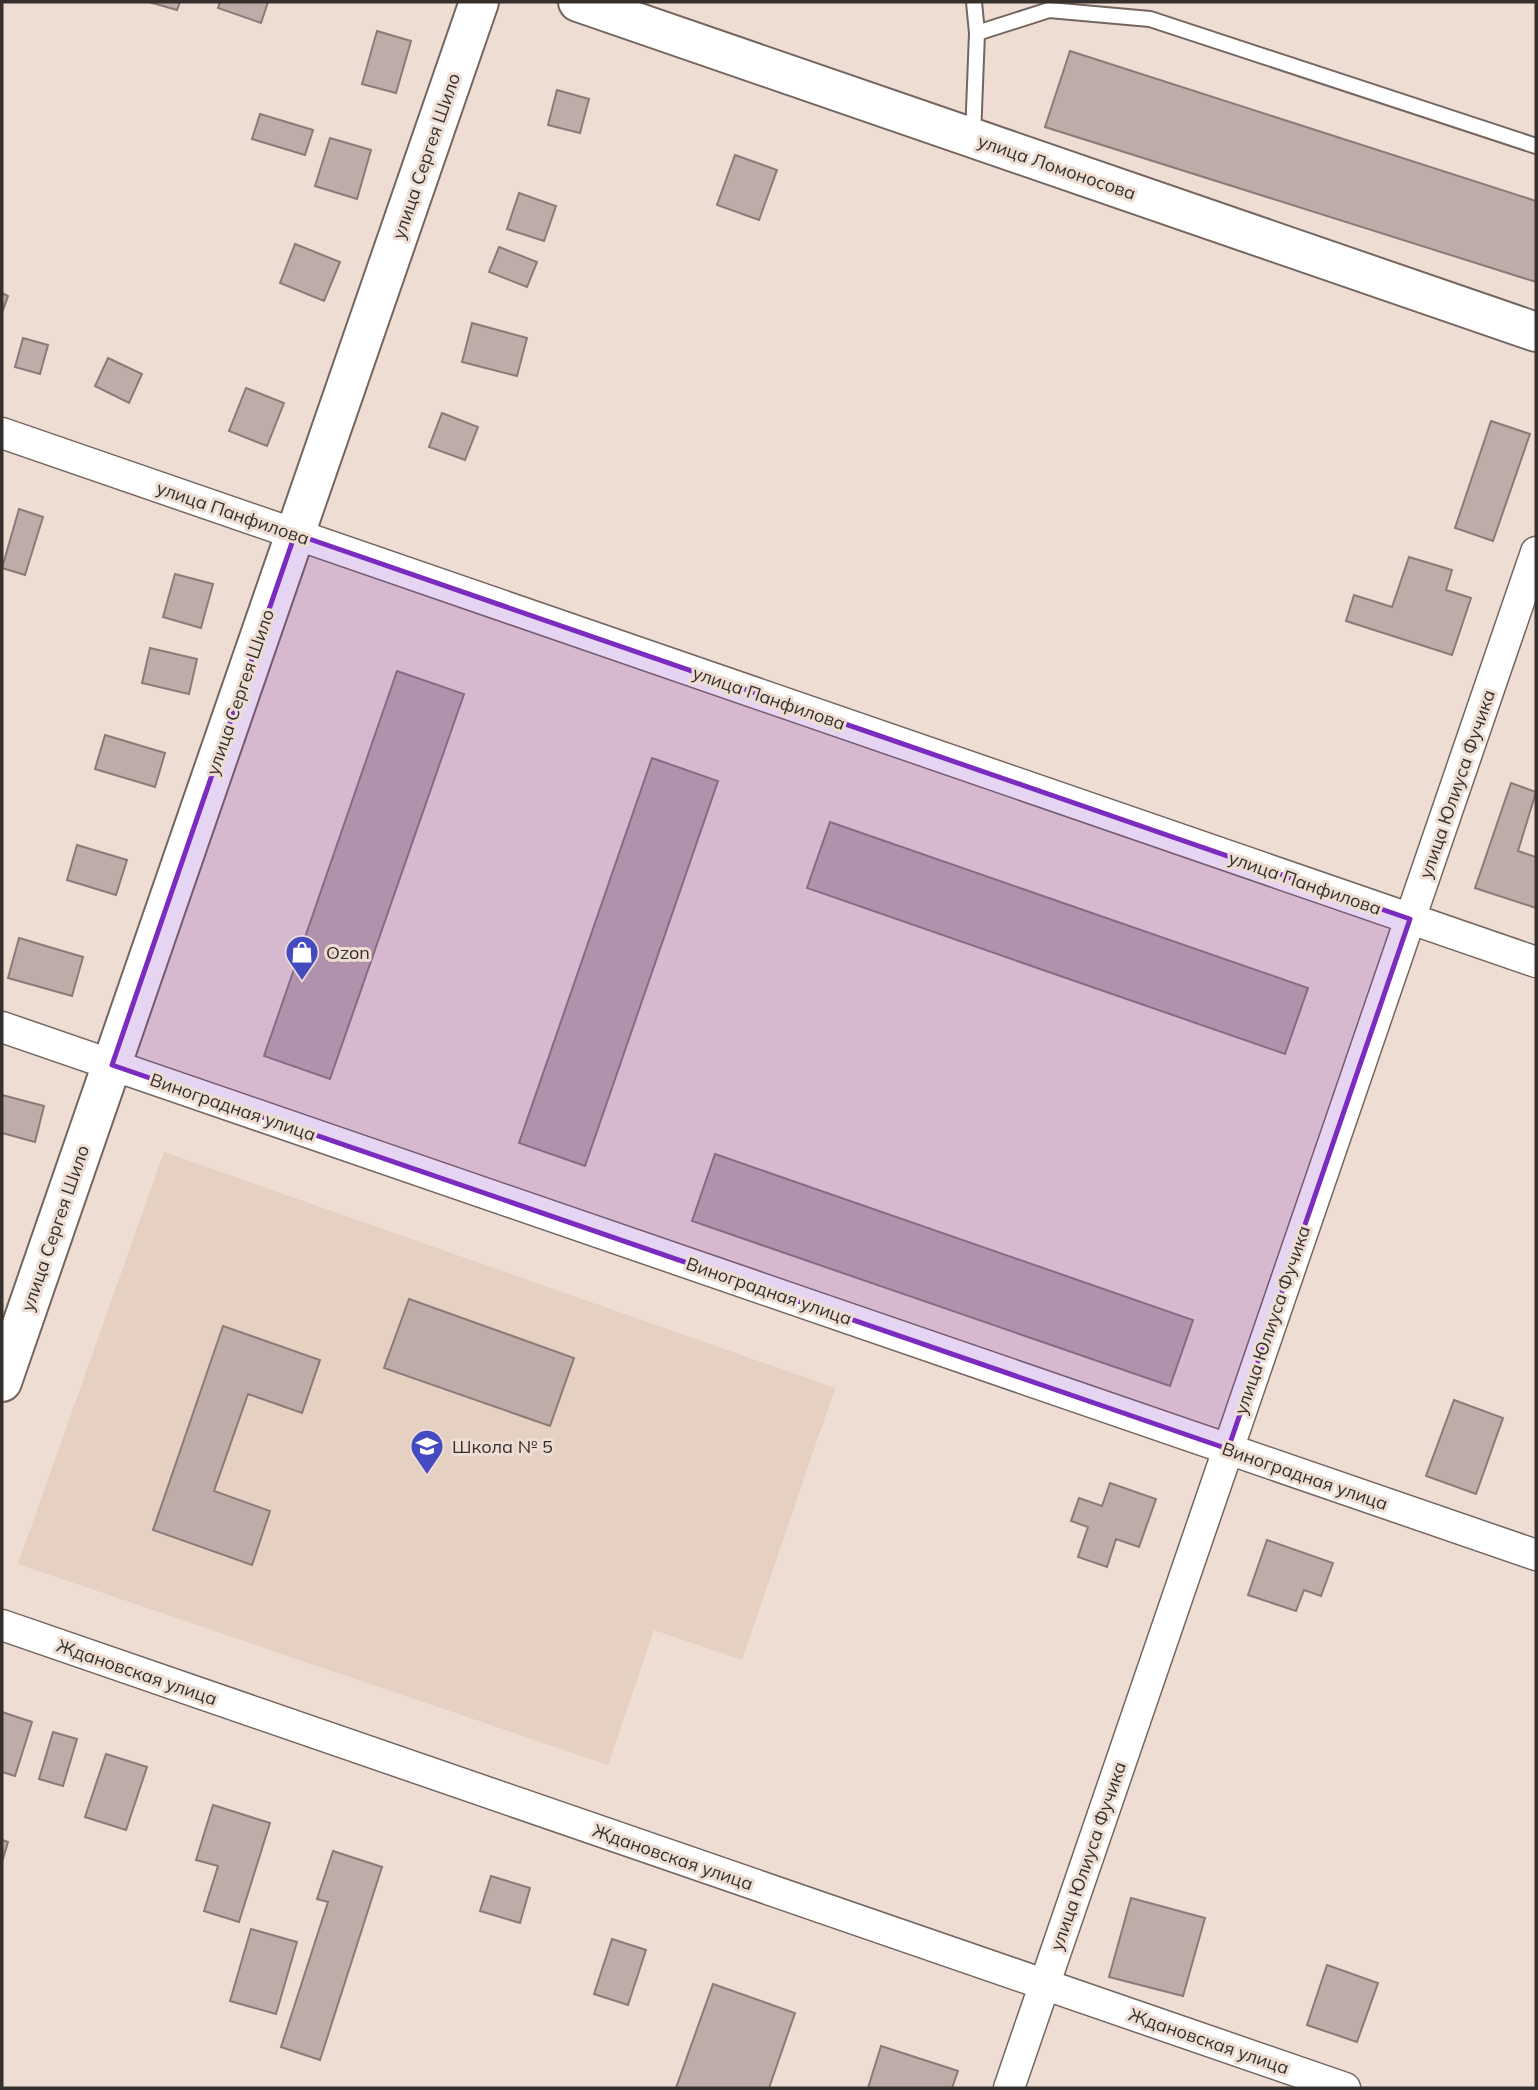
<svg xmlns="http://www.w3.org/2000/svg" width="1538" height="2090" viewBox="0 0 1538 2090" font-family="Mulish,sans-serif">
	<rect width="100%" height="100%" fill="#edddd3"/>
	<path fill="#e5d0c2" d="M164,1152L835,1388L742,1660L654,1630L608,1765L18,1564Z"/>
	<path fill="#beaca9" stroke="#8b7a77" stroke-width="2" d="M149,2H180L177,10Z
		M220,2H268L261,23L218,8Z
		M377,31L411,41L396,93L362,84Z
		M1070,51L1536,201V282L1045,127Z
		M557,90L589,99L580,133L548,125Z
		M260,114L313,130L305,155L252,139Z
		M330,138L371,150L357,199L315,186Z
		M735,155L777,170L759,220L717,205Z
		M519,193L556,206L544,241L507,229Z
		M295,244L340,262L324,301L280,283Z
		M499,247L537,262L527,287L489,272Z
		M2,293L8,296L2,313Z
		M472,323L527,338L517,376L462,362Z
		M23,338L48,345L40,374L15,367Z
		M108,358L142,374L129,403L95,386Z
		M246,388L284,403L267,446L229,431Z
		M442,413L478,427L465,460L429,447Z
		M1491,421L1530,434L1493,541L1455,528Z
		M19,509L43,517L25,575L2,568Z
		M1409,557L1452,570L1446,590L1471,598L1452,655L1346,621L1354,595L1392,607Z
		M175,574L213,584L201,628L163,617Z
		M150,648L197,659L189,694L142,683Z
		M397,671L464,694L330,1079L264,1056Z
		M105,735L165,753L155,787L95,769Z
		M652,758L718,781L585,1166L519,1143Z
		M1511,783L1536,792L1518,851L1536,857V908L1475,888Z
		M830,822L1308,988L1285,1054L807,888Z
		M77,845L127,860L116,895L67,880Z
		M19,938L83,957L72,996L8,978Z
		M2,1095L44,1106L35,1142L2,1133Z
		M715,1154L1193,1320L1170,1386L692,1221Z
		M409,1299L574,1358L550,1426L384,1368Z
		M223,1326L320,1360L302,1413L248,1394L214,1491L270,1511L252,1565L153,1530Z
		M1454,1400L1503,1418L1476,1494L1426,1476Z
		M1110,1483L1156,1499L1139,1547L1116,1539L1107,1567L1078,1557L1088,1527L1071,1521L1079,1498L1102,1506Z
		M1267,1540L1333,1563L1321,1596L1304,1590L1296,1611L1248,1595Z
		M2,1712L32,1722L15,1776L2,1772Z
		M53,1732L77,1739L63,1786L39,1779Z
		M106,1754L147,1767L126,1830L85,1817Z
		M213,1805L270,1823L239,1922L204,1911L218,1866L196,1860Z
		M2,1840L8,1842L2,1862Z
		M333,1851L382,1867L320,2060L281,2047L328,1902L317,1899Z
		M491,1876L530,1888L520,1923L480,1911Z
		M1131,1898L1205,1918L1183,1996L1109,1977Z
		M251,1929L297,1942L276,2014L230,2001Z
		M612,1939L646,1950L628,2005L594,1994Z
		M1327,1965L1378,1983L1357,2042L1307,2025Z
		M713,1984L795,2013L769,2088H676Z
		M881,2046L958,2071L952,2088H868Z"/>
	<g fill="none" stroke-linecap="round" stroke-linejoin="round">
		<defs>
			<path id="lane" d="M977,33L1049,10L1150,19L1536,146
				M973,136L977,33L974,2"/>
			<path id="street" d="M2,433L1536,962
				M2,1027L1536,1555
				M2,1625L1345,2088
				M1009,2088L1536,552"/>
			<path id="secondary" d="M578,2L1536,332
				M2,1382L479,2"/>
		</defs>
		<use href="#lane" stroke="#74665e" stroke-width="18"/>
		<use href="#street" stroke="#74665e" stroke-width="33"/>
		<use href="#secondary" stroke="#74665e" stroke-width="42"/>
		<use href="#lane" stroke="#fff" stroke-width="14"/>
		<use href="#street" stroke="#fff" stroke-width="30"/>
		<use href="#secondary" stroke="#fff" stroke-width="38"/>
	</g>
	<path fill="#7b2cbf" fill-opacity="0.2" stroke="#7b2cbf" stroke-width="5" stroke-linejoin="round" d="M295,534L1410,919L1228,1449L112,1065Z"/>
	<defs>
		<symbol id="shop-pin" viewBox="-11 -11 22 30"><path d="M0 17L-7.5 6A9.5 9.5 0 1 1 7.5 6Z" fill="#444abf" stroke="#edddd3"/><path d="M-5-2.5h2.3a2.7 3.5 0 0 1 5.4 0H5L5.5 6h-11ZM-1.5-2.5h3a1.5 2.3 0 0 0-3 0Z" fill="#fff"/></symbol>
		<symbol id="school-pin" viewBox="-11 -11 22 30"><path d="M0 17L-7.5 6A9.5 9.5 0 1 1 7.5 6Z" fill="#444abf" stroke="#edddd3"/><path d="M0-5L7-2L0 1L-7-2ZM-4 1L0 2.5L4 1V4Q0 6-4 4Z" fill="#fff"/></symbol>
	</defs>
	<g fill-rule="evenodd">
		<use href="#shop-pin" x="283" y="933" width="38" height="52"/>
		<use href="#school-pin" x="408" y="1427" width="38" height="52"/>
	</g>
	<g text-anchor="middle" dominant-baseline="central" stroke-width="6" stroke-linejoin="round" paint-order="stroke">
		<g font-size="18" fill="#36302c" stroke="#edddd3">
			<text transform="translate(426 156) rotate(-71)">улица Сергея Шило</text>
			<text transform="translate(1057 167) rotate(19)">улица Ломоносова</text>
			<text transform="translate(233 513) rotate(19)">улица Панфилова</text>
			<text transform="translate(240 692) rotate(-71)">улица Сергея Шило</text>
			<text transform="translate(769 698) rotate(19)">улица Панфилова</text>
			<text transform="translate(1457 784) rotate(-71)">улица Юлиуса Фучика</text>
			<text transform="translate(1305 883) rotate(19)">улица Панфилова</text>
			<text transform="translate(233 1107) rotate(19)">Виноградная улица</text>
			<text transform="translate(55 1228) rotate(-71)">улица Сергея Шило</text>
			<text transform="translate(769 1291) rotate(19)">Виноградная улица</text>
			<text transform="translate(1272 1320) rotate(-71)">улица Юлиуса Фучика</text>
			<text transform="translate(1305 1476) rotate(19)">Виноградная улица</text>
			<text transform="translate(137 1672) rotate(19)">Ждановская улица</text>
			<text transform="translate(1088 1856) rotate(-71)">улица Юлиуса Фучика</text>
			<text transform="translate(673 1857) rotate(19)">Ждановская улица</text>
			<text transform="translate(1209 2041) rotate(19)">Ждановская улица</text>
		</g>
		<g font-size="18" fill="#36302c" stroke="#edddd3" text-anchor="start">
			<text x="326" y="952">Ozon</text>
			<text x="452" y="1446">Школа № 5</text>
		</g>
	</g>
	<rect width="1538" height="2090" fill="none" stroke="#36302c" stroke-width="7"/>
</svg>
